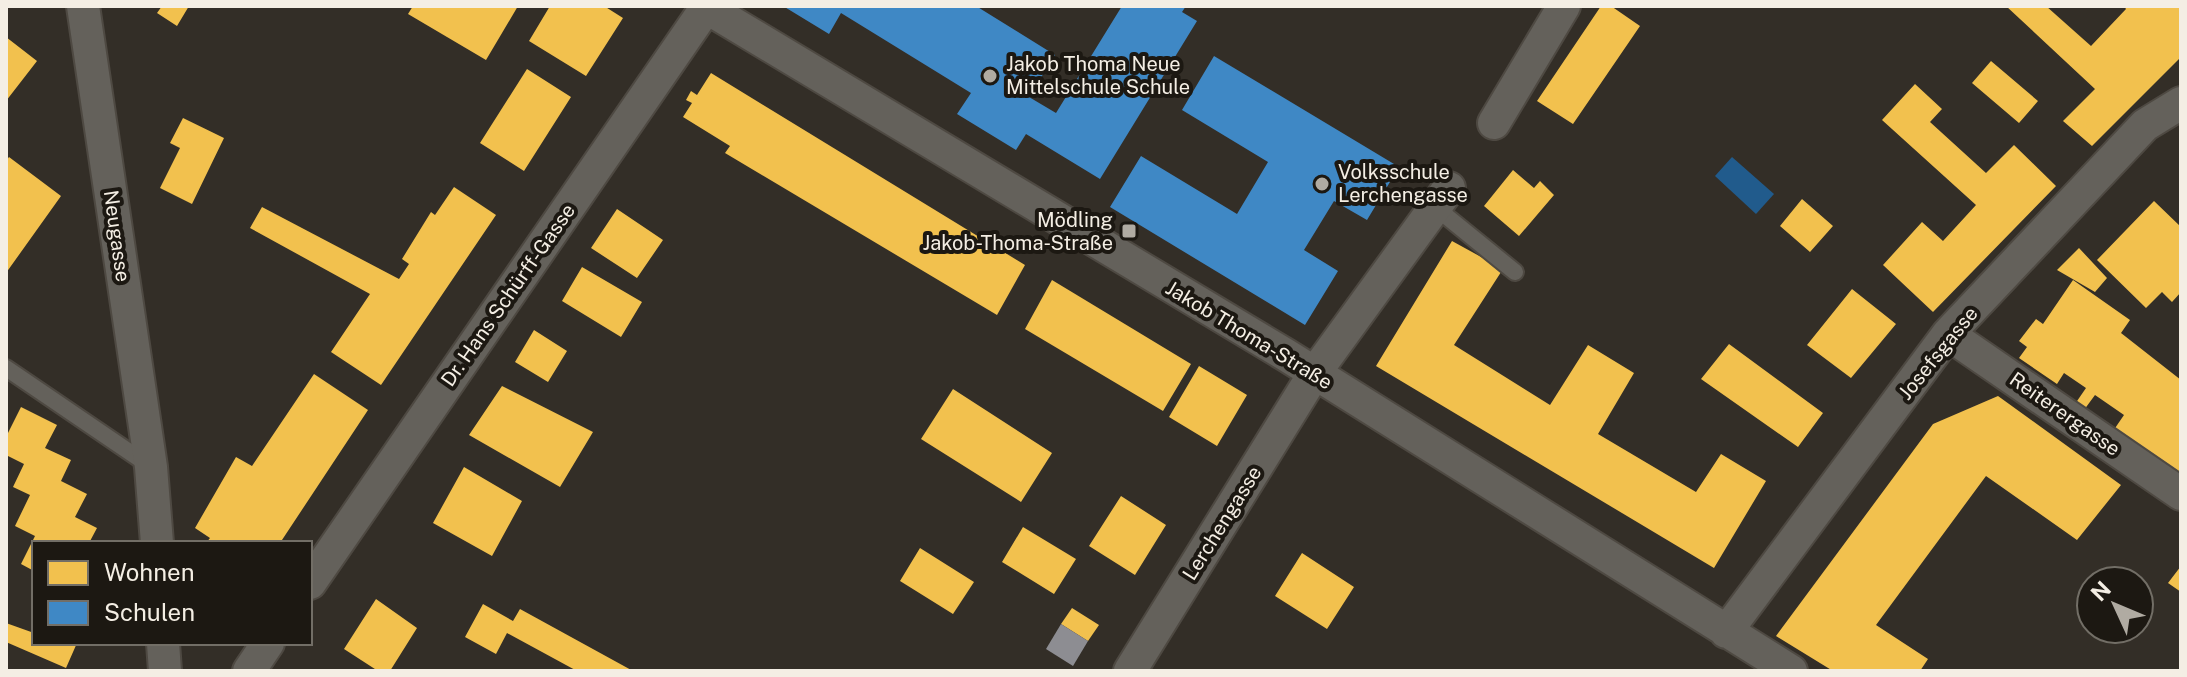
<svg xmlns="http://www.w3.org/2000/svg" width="2187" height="677" viewBox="0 0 2187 677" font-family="'Public Sans',sans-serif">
	<rect width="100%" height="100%" fill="#332e27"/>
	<path fill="#215b8c" d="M1732,157L1774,194L1756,214L1715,176Z"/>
	<path fill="#f2c14e" d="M162,6H189L177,26L157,13Z
		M413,6H518L486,60L408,14Z
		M550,6H604L623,18L586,76L529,41Z
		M1601,6H1611L1640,26L1573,124L1537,101Z
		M2006,6H2046L2091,46L2126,9L2124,6H2181V57L2092,146L2063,121L2095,89Z
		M6,37L37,61L6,101Z
		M1991,61L2038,101L2019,123L1972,83Z
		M527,69L571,97L524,171L480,143Z
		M711,73L1025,265L997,315L725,153L730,146L683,117L692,103L686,100L691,91L697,95Z
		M1915,84L1942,109L1930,122L1986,173L2014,145L2056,186L1933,312L1883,265L1922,222L1943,241L1976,205L1882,120Z
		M183,118L224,138L192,204L160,188L180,148L170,143Z
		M9,157L61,196L6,273V161Z
		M1513,170L1534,188L1540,181L1554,195L1519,236L1484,206Z
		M454,187L496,215L381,385L331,352L370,294L250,228L262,207L399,279L409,264L402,259L431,212L435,215Z
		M1802,199L1833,226L1810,252L1780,226Z
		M2154,201L2181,227V292L2172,302L2162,292L2146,308L2097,260Z
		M617,209L663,240L637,278L591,248Z
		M1452,241L1503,269L1454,345L1550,405L1588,345L1634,373L1598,434L1696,492L1721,454L1766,481L1714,568L1376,366Z
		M2079,248L2107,278L2095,292L2057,270Z
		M582,267L642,302L621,337L562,301Z
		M1052,280L1191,364L1163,411L1025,329Z
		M2073,280L2130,320L2121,333L2181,380V482L2111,434L2124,415L2095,395L2084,410L2075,404L2086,388L2064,373L2057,384L2019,358L2027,347L2019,341L2036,319L2043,324Z
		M1852,289L1896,324L1851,378L1807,345Z
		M534,330L567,351L548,382L515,362Z
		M1729,344L1823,413L1798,447L1701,379Z
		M1199,366L1247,395L1217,446L1169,417Z
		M314,374L368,410L280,543H206L210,538L195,528L236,457L252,466Z
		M502,386L593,432L560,487L469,435Z
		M953,389L1052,453L1021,502L921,439Z
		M1998,396L2121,485L2077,540L1986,476L1876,625L1928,659L1920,671H1833L1776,636L1933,424Z
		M21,407L57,425L45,448L71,460L61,481L87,494L75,517L97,528L89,543H34V571L21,564L35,536L15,526L30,495L13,487L24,464L6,455V437Z
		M464,467L522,501L492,556L433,523Z
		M1121,496L1166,525L1135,575L1089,546Z
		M1023,527L1076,559L1054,594L1002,562Z
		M920,548L974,582L953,614L900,581Z
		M1302,553L1354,587L1327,629L1275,596Z
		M2181,566V592L2168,583Z
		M376,599L417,628L390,671H378L344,649Z
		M483,604L513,621L520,609L633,671H577L507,633L496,654L465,637Z
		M1072,608L1099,625L1088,641L1061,624Z
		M6,623L34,633V643H77L66,668L6,642Z"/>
	<path fill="#3f88c5" d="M783,6H976L1055,55L1029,97L1056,113L1122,6H1186L1182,12L1197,21L1100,179L1026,134L1016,150L957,114L971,93L841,13L829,34Z
		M1214,56L1399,167L1367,220L1334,201L1304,250L1338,271L1305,325L1110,207L1141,156L1237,214L1268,162L1182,110Z"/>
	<path fill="#8d8d92" d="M1061,624L1088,641L1073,666L1046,649Z"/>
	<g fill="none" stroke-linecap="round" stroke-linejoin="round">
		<defs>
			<path id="service" d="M1435,207L1515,272
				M6,368L150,466"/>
			<path id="minor" d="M83,6L151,467L157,543
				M704,6L1286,355L1791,671
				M1494,123L1564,6
				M1948,334L2181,494
				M310,583L706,8
				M1726,632L1948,334L2145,125L2181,103
				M163,643L165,671
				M249,671L268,643
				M1130,671L1314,374L1449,188"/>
		</defs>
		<use href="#service" stroke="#4e4942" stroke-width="20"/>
		<use href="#minor" stroke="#4e4942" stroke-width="36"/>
		<use href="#service" stroke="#64615b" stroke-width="16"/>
		<use href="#minor" stroke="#64615b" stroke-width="32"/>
	</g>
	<g fill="#b0aba2" stroke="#1c1812" stroke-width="3">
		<circle cx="990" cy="76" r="8"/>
		<circle cx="1322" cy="184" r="8"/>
		<rect x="1121" y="223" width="16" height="16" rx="4"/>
	</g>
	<g text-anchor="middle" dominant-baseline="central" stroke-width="8" stroke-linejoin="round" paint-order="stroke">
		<g font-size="20" fill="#f4eee4" stroke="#1c1812" text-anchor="start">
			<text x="1006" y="64">Jakob Thoma Neue<tspan x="1006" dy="23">Mittelschule Schule</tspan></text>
			<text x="1338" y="172">Volksschule<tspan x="1338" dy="23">Lerchengasse</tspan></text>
			<text x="1113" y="220" text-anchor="end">Mödling<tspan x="1113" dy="23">Jakob-Thoma-Straße</tspan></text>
		</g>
		<g font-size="20" fill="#f4eee4" stroke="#1c1812">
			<text transform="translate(117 236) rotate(82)">Neugasse</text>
			<text transform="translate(508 295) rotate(-55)">Dr. Hans Schürff-Gasse</text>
			<text transform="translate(1249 335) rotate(31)">Jakob Thoma-Straße</text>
			<text transform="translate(1938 353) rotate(-51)">Josefsgasse</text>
			<text transform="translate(2065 414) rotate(35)">Reiterergasse</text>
			<text transform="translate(1222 523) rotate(-58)">Lerchengasse</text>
		</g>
	</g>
	<rect width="2187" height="677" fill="none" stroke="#f4eee4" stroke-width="16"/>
	<rect x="32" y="541" width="280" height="104" fill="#1c1812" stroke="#726e66" stroke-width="2"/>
	<rect x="48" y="561" width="40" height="24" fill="#f2c14e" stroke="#726e66" stroke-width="2"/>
	<text x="104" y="581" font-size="24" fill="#f4eee4">Wohnen</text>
	<rect x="48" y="601" width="40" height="24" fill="#3f88c5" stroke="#726e66" stroke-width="2"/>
	<text x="104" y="621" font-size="24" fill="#f4eee4">Schulen</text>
	<g transform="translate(2115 605) rotate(314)"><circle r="38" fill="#1c1812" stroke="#726e66" stroke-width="2"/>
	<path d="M0-6L14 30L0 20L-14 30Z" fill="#b0aba2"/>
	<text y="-12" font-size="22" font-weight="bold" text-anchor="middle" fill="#f4eee4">N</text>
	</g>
</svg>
